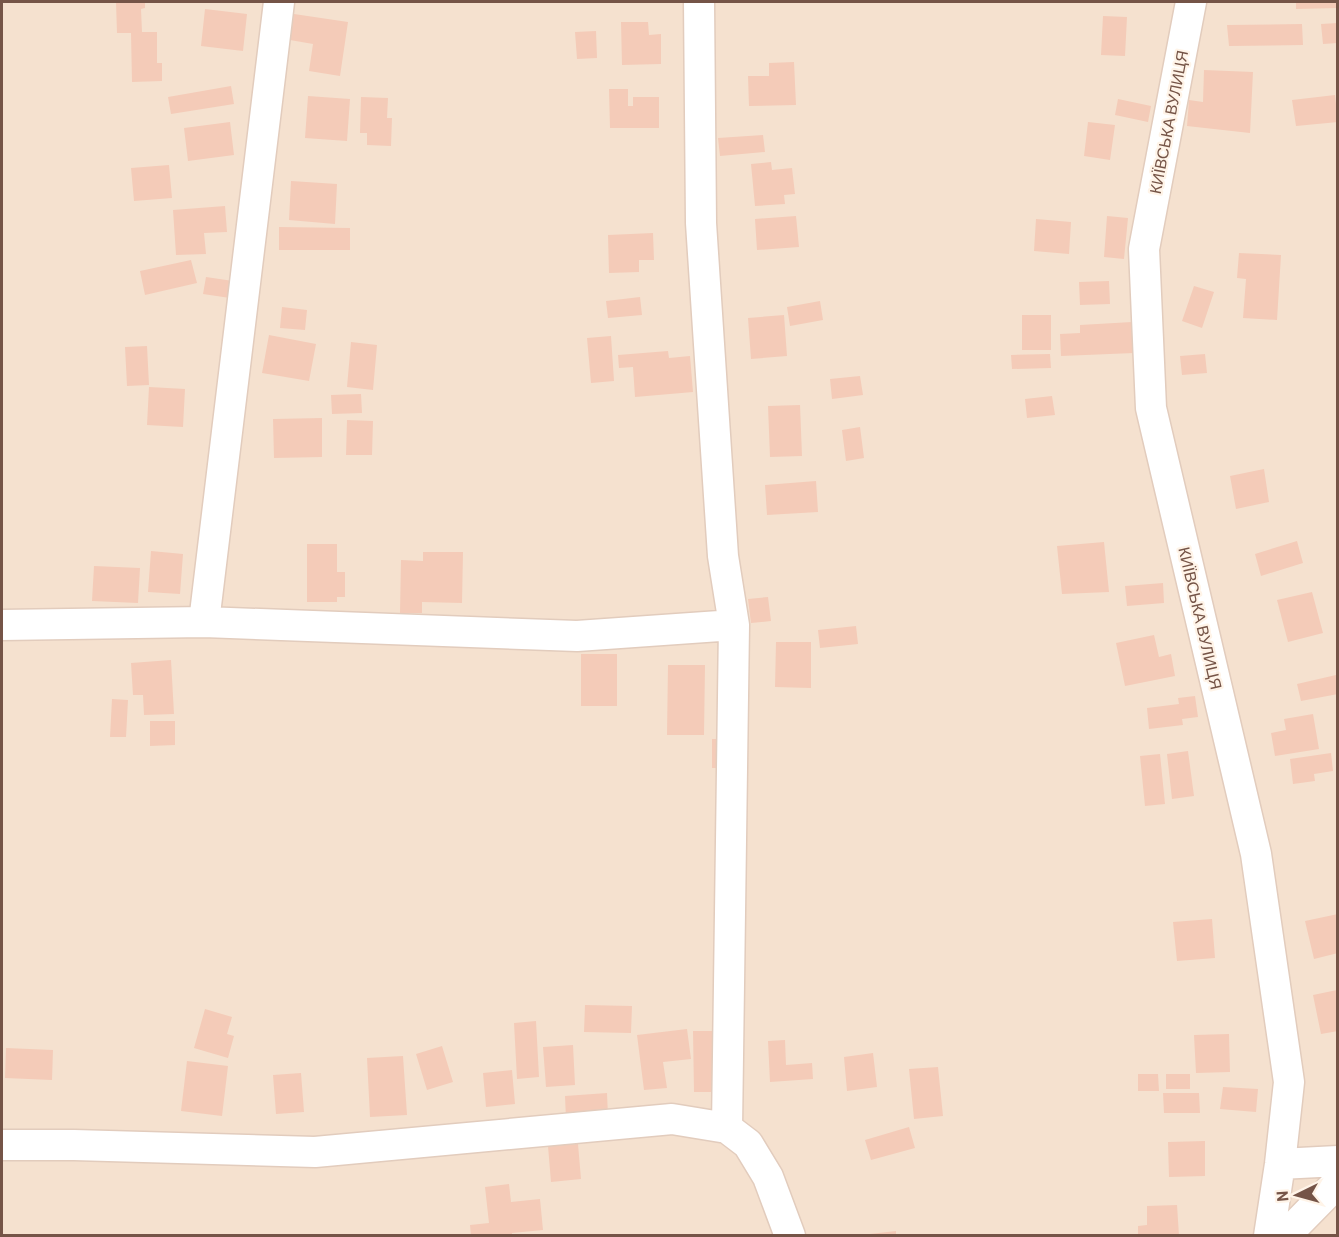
<svg xmlns="http://www.w3.org/2000/svg" width="1339" height="1237" viewBox="0 0 1339 1237" font-family="Barlow,sans-serif">
	<rect width="100%" height="100%" fill="#fdf0e1"/>
	<path fill="#f5e1cf" d="M2,2H1337V1235H2Z"/>
	<path fill="#f4cbb8" d="M116,2H145V8L141,9L142,32H157V63H162V81L132,82L131,33H117Z
		M1296,2H1338V8L1296,9Z
		M205,9L247,14L243,51L201,46Z
		M294,14L348,22L340,76L309,71L313,44L290,40Z
		M1103,16L1127,17L1125,56L1101,55Z
		M621,22H648L649,35L661,34V64L622,65Z
		M1338,23V43L1323,44L1321,24Z
		M1302,24L1303,45L1229,46L1227,25Z
		M596,31L597,58L577,59L575,32Z
		M794,62L796,105L749,106L748,76H769V63Z
		M1204,70L1253,72L1250,133L1187,126L1189,100L1203,102Z
		M231,86L234,104L171,114L168,97Z
		M609,89H628V106H633V97H659V128H610Z
		M1335,95L1338,122L1296,126L1292,100Z
		M308,96L350,99L347,141L305,138Z
		M361,97L388,98L387,118H392L391,146L367,145V133H360Z
		M1118,99L1151,106L1148,122L1115,115Z
		M230,122L234,155L188,161L184,128Z
		M1088,122L1115,125L1110,160L1084,156Z
		M763,135L765,152L720,156L718,138Z
		M771,162L772,170L792,168L795,194L784,195L785,204L755,206L751,164Z
		M169,165L172,198L134,201L131,168Z
		M291,181L337,184L335,224L289,220Z
		M225,206L227,232L204,233L206,254L176,255L173,210Z
		M796,216L799,247L757,250L755,219Z
		M1107,216L1128,218L1124,259L1104,257Z
		M1036,219L1071,222L1069,254L1034,251Z
		M279,227L350,228V250H279Z
		M653,233L654,260H639V272L609,273L608,235Z
		M1239,253L1281,255L1277,320L1243,318L1246,279L1237,278Z
		M191,260L197,283L145,295L140,271Z
		M206,277L233,281L230,298L203,294Z
		M1109,281L1110,304L1080,305L1079,282Z
		M1194,286L1214,292L1202,328L1182,321Z
		M640,297L642,315L608,318L606,301Z
		M820,301L823,320L790,326L787,307Z
		M282,307L307,310L305,330L280,328Z
		M784,315L787,356L751,359L748,318Z
		M1022,315H1051V350H1022Z
		M1132,322L1134,353L1061,356L1060,334L1080,333V325Z
		M269,335L316,344L309,381L262,373Z
		M611,336L614,381L591,383L587,338Z
		M351,342L377,345L373,390L347,387Z
		M147,346L149,385L127,386L125,347Z
		M668,351L669,358L690,356L693,392L635,397L633,367L619,368L618,355Z
		M1050,354L1051,368L1012,369L1011,355Z
		M1205,354L1207,373L1182,375L1180,356Z
		M860,376L863,395L832,399L830,379Z
		M149,387L185,389L183,427L147,425Z
		M361,394L362,413L332,414L331,395Z
		M1052,396L1055,415L1027,418L1025,399Z
		M800,405L802,456L770,457L768,406Z
		M322,418V457L274,458L273,419Z
		M347,420L373,421L372,455H346Z
		M860,427L864,458L846,461L842,430Z
		M1264,469L1269,502L1236,509L1230,476Z
		M816,481L818,512L767,515L765,485Z
		M1297,541L1303,563L1261,576L1255,554Z
		M1104,542L1109,592L1062,594L1057,546Z
		M307,544H337V572H345V597H337V602H307Z
		M151,551L183,554L180,594L148,592Z
		M423,552H463L462,603L422,602V613H400L401,560L423,561Z
		M94,566L140,568L138,603L92,601Z
		M1163,583L1164,603L1127,606L1125,586Z
		M1312,592L1323,633L1288,642L1277,600Z
		M768,597L771,621L751,623L748,599Z
		M856,626L858,644L820,648L818,630Z
		M1154,635L1159,657L1171,654L1175,676L1125,686L1116,643Z
		M776,642H811V688L775,687Z
		M581,654H617V706H581Z
		M171,660L174,714L144,715L143,695H133L131,663Z
		M668,665H705L704,735H667Z
		M1336,675L1338,694L1301,701L1297,684Z
		M1195,696L1198,717L1182,719L1183,725L1149,729L1147,708L1179,704L1178,698Z
		M112,699L128,700L126,737H110Z
		M1313,714L1319,749L1275,756L1271,733L1286,730L1284,719Z
		M150,721H175V745L150,746Z
		M712,739H726V768H712Z
		M1188,751L1194,796L1172,799L1167,754Z
		M1331,753L1333,771L1314,774L1315,781L1293,784L1290,759Z
		M1160,754L1165,804L1145,806L1140,756Z
		M1338,914V953L1314,959L1305,921Z
		M1212,919L1215,958L1177,961L1173,922Z
		M1337,990L1338,1031L1321,1034L1313,995Z
		M585,1005L632,1006L631,1033L584,1032Z
		M205,1009L232,1017L227,1034L234,1036L228,1058L194,1048Z
		M536,1021L539,1077L517,1079L514,1023Z
		M687,1029L691,1059L663,1062L667,1088L644,1090L637,1035Z
		M693,1031H718V1092H694Z
		M1229,1034L1230,1072L1196,1073L1194,1035Z
		M785,1040L786,1065L812,1063L813,1079L770,1082L768,1041Z
		M573,1045L575,1085L546,1087L543,1047Z
		M442,1046L453,1082L427,1090L416,1054Z
		M6,1048L53,1050L52,1080L5,1078Z
		M873,1053L877,1087L847,1091L844,1057Z
		M403,1056L407,1115L370,1117L367,1058Z
		M187,1061L228,1066L222,1116L181,1111Z
		M938,1067L943,1116L914,1119L909,1069Z
		M512,1070L515,1104L486,1107L483,1073Z
		M301,1073L304,1112L276,1114L273,1075Z
		M1138,1074H1158L1159,1091H1138Z
		M1166,1074H1190V1089H1166Z
		M1223,1087L1258,1089L1256,1112L1220,1109Z
		M607,1093L608,1116L566,1119L565,1096Z
		M1163,1093H1199L1200,1113H1164Z
		M909,1127L915,1148L871,1160L865,1140Z
		M1205,1141V1176L1169,1177L1168,1142Z
		M578,1144L581,1179L551,1182L548,1146Z
		M509,1184L511,1202L540,1199L543,1230L512,1233V1236H471L470,1225L489,1223L485,1187Z
		M1177,1205L1179,1236H1138V1226L1147,1225V1206Z
		M896,1231V1236H870V1234Z"/>
	<g fill="none" stroke-linecap="round" stroke-linejoin="round">
		<defs>
			<path id="minor" d="M699,2L701,223L723,556L734,625L727,1128L748,1144L768,1177L790,1236
				M1191,2L1144,249L1151,408L1256,854L1289,1082L1280,1164L1269,1236
				M204,622L279,2
				M2,625L204,622L577,636L734,625
				M2,1145H74L315,1152L672,1119L727,1128
				M1280,1164L1338,1161
				M1285,1236L1338,1182"/>
		</defs>
		<use href="#minor" stroke="#e2ccbd" stroke-width="33"/>
		<use href="#minor" stroke="#fff" stroke-width="30"/>
	</g>
	<g text-anchor="middle" dominant-baseline="central" stroke-width="4.5" stroke-linejoin="round" paint-order="stroke">
		<g font-size="16" fill="#755447" stroke="#fff4e8">
			<text transform="translate(1168 122) rotate(-79)">КИЇВСЬКА ВУЛИЦЯ</text>
			<text transform="translate(1201 618) rotate(77)">КИЇВСЬКА ВУЛИЦЯ</text>
		</g>
	</g>
	<rect width="1339" height="1237" fill="none" stroke="#755447" stroke-width="6"/>
	<g transform="translate(1297 1195) rotate(265)" stroke="#fff4e8" stroke-width="4.5" paint-order="stroke">
	<path d="M0-4.5L10 22L0 15L-10 22Z" fill="#755447"/>
	<text y="-9" font-size="16" font-weight="bold" text-anchor="middle" fill="#755447">N</text>
	</g>
</svg>
